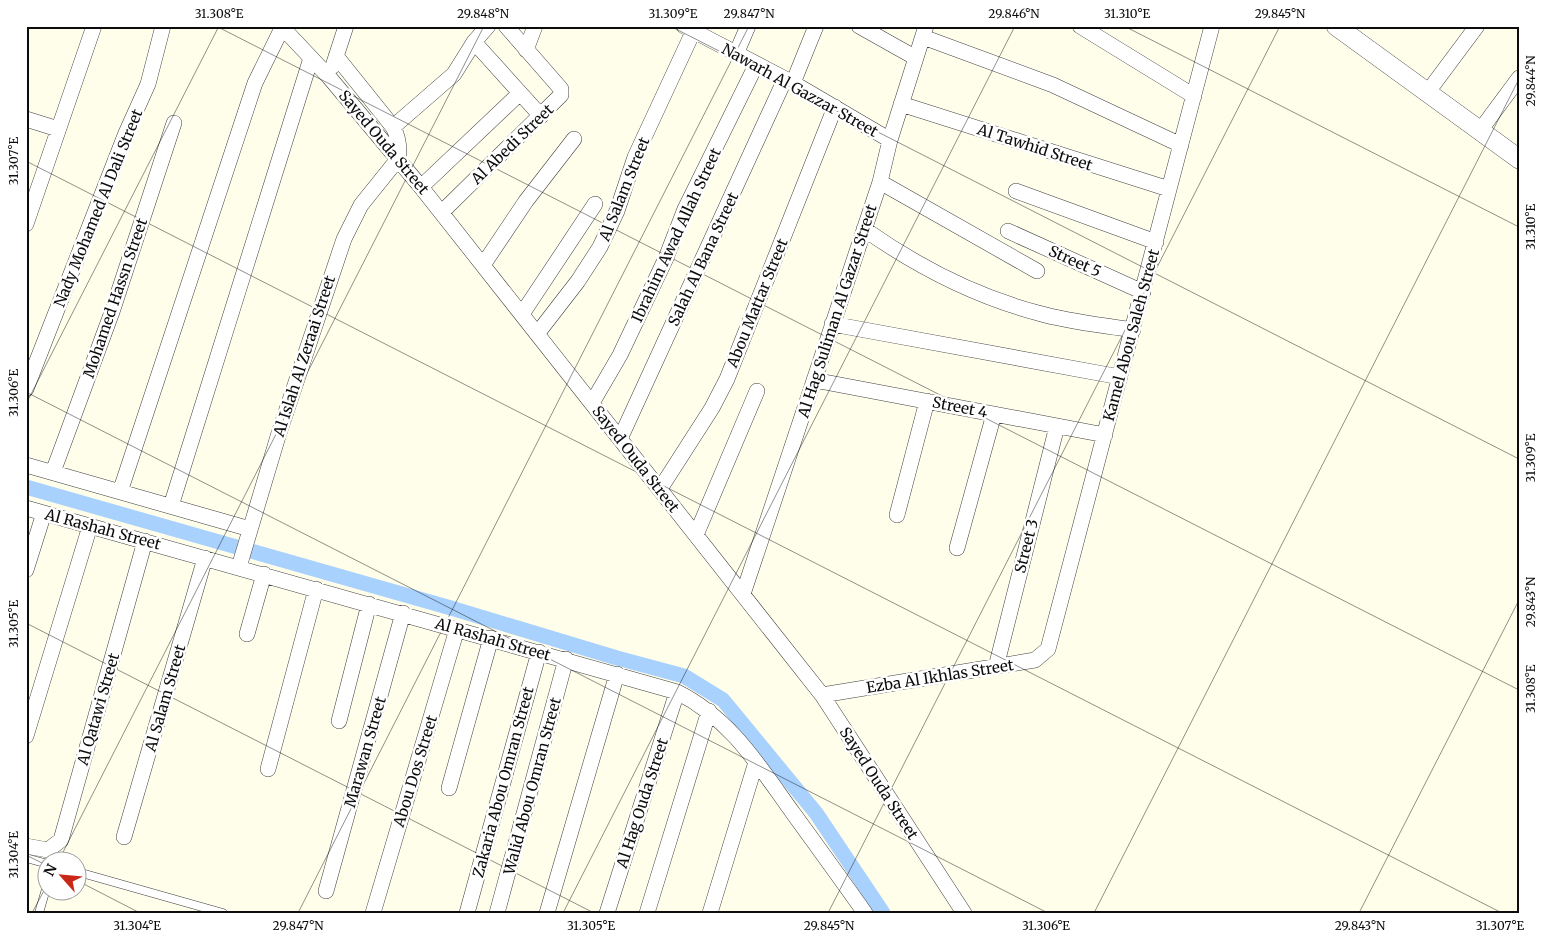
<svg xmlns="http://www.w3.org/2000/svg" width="1545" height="939" viewBox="0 0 1545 939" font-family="Merriweather,serif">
	<rect width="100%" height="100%" fill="#fffeeb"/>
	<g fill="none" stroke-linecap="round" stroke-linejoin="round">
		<path stroke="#a9d1fd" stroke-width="15" d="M26,487L451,608L617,658L684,676L723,700L816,813L883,913"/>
		<defs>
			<path id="service" d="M26,858L48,864
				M78,872L223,913
				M39,913L48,882"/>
			<path id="minor" d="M281,26L329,77L421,187L822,695L964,913
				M684,26L793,83L890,140
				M859,26L916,58
				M1080,26L1194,96
				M923,37L1053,85L1181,145
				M474,42L541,116
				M526,50L535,26
				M736,54L748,26
				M333,66L346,26
				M793,83L816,26
				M1427,93L1477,26
				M901,104L1169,189
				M26,119L58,129
				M393,127L454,74L474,42L488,26
				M1479,132L1519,78
				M880,182L1037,271
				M421,187L520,93
				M1016,191L1156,242
				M442,212L561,95V89L506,26
				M26,224L94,26
				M864,229C918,267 974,296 1038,313C1069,322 1102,325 1133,330
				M1008,231L1143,292
				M483,265L526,201L574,139
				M522,314L595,204
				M832,324L1120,377
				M537,334L578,281L600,247L617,211L635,157L693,32
				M814,380L1105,435
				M26,389L126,133L148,84L163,26
				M592,403L620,355L666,258L685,209L756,65
				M620,439L785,79
				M26,465L250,529
				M53,472L112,312L174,123
				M660,489L712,408L727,379L835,107
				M120,492L255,83L283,26
				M171,506L311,58
				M26,508L677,692C731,719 759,766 793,813C817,846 841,879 865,913
				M897,515L927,401
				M696,535L757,391
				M957,548L994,414
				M239,567L279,433L344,239L361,205L398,159C400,147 399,138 393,127L336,56
				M26,570L44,513
				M743,594L880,182L890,140L926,26
				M247,634L264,574
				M996,667L1057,426
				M822,695L1035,660L1048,649L1212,26
				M339,721L369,604
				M26,736L90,526
				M268,769L316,589
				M449,788L491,638
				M124,837L205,558
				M26,846L48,850L61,840L145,541
				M326,891L403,613
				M373,913L457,629
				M467,913L539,652
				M497,913L566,659
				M547,913L617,674
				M607,913L677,692
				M647,913L709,711
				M710,913L756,762"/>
			<path id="tertiary" d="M1336,26L1519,159"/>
		</defs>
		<use href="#service" stroke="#3f3f3f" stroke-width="9"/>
		<use href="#minor" stroke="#3f3f3f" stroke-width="16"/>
		<use href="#tertiary" stroke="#3f3f3f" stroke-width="20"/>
		<use href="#service" stroke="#fff" stroke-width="8"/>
		<use href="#minor" stroke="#fff" stroke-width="15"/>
		<use href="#tertiary" stroke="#fff" stroke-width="19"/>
	</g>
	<path fill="none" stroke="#0c0c0c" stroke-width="1" stroke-opacity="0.45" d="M216,26L1519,690M670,26L1519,459M1124,26L1519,227M26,161L1502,913M26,392L1048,913M26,404L219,26M26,623L594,913M26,855L48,866M58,862L484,26M78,881L140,913M32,913L48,883M298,913L749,26M563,913L1015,26M828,913L1280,26M1094,913L1519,79M1359,913L1519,600"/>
	<g text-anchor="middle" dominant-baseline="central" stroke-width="5" stroke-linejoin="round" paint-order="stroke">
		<g font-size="15" fill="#0c0c0c" stroke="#fff">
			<text transform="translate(800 90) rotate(29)">Nawarh Al Gazzar Street</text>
			<text transform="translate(384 142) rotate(50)">Sayed Ouda Street</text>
			<text transform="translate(512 144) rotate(-44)">Al Abedi Street</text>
			<text transform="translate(1035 147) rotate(18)">Al Tawhid Street</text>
			<text transform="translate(624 189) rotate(-68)">Al Salam Street</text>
			<text transform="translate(98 208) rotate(-68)">Nady Mohamed Al Dali Street</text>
			<text transform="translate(676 235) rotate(-65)">Ibrahim Awad Allah Street</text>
			<text transform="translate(703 259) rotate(-65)">Salah Al Bana Street</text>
			<text transform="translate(1075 261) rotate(24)">Street 5</text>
			<text transform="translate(115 298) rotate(-71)">Mohamed Hassn Street</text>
			<text transform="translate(757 303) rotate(-68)">Abou Mattar Street</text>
			<text transform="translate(837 311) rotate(-72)">Al Hag Suliman Al Gazar Street</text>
			<text transform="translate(1131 335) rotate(-75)">Kamel Abou Saleh Street</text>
			<text transform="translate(304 356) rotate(-72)">Al Islah Al Zeraai Street</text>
			<text transform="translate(960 407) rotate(11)">Street 4</text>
			<text transform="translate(636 459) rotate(52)">Sayed Ouda Street</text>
			<text transform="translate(103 529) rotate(15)">Al Rashah Street</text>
			<text transform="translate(1026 546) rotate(-76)">Street 3</text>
			<text transform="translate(493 639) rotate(16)">Al Rashah Street</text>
			<text transform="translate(940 676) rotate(-9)">Ezba Al Ikhlas Street</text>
			<text transform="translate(165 698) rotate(-74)">Al Salam Street</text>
			<text transform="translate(98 709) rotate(-74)">Al Qatawi Street</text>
			<text transform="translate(365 752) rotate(-74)">Marawan Street</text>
			<text transform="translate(415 771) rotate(-73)">Abou Dos Street</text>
			<text transform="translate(503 782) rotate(-75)">Zakaria Abou Omran Street</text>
			<text transform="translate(879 783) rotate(57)">Sayed Ouda Street</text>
			<text transform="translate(532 786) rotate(-75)">Walid Abou Omran Street</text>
			<text transform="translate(642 803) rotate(-72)">Al Hag Ouda Street</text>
		</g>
	</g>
	<rect width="1545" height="939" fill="none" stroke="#ffffff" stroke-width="55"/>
	<g transform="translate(62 876) rotate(297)"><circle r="24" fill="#ffffff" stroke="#9e9e9e"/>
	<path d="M0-4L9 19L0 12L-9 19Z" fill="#ca2816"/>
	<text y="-8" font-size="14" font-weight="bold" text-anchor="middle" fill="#0c0c0c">N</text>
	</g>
	<rect x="28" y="28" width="1490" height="884" fill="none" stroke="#0c0c0c" stroke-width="2"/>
	<g font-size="12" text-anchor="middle" fill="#0c0c0c">
		<text x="219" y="18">31.308°E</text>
		<text x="483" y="18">29.848°N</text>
		<text x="673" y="18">31.309°E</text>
		<text x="749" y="18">29.847°N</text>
		<text x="1014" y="18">29.846°N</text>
		<text x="1127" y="18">31.310°E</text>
		<text x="1280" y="18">29.845°N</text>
		<text transform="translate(1531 81) rotate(-90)" y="4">29.844°N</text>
		<text transform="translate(14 161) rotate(-90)" y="4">31.307°E</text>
		<text transform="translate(1531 227) rotate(-90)" y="4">31.310°E</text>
		<text transform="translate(14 393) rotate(-90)" y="4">31.306°E</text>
		<text transform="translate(1531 458) rotate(-90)" y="4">31.309°E</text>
		<text transform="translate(1531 602) rotate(-90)" y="4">29.843°N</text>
		<text transform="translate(14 624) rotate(-90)" y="4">31.305°E</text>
		<text transform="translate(1531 689) rotate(-90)" y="4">31.308°E</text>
		<text transform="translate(14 855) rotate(-90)" y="4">31.304°E</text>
		<text x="137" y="930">31.304°E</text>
		<text x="298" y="930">29.847°N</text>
		<text x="591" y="930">31.305°E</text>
		<text x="829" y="930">29.845°N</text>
		<text x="1046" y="930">31.306°E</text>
		<text x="1360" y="930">29.843°N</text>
		<text x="1500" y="930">31.307°E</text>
	</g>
</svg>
